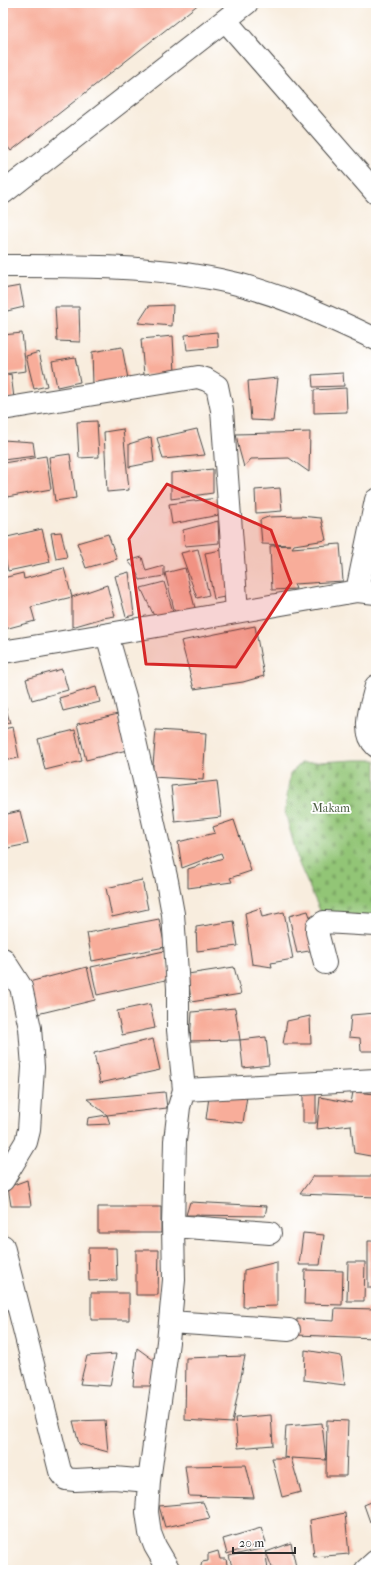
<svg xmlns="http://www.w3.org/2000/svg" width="379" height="1573" viewBox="0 0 379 1573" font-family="'IM FELL French Canon',serif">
	<defs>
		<pattern id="cemetery-stones" width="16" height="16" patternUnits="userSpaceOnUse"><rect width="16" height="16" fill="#92c576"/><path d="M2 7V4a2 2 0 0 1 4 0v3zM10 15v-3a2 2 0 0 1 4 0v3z" fill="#7ea966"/></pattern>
	</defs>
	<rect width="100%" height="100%" fill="#fff"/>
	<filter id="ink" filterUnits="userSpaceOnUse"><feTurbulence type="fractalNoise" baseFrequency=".025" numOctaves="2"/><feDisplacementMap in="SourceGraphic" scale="8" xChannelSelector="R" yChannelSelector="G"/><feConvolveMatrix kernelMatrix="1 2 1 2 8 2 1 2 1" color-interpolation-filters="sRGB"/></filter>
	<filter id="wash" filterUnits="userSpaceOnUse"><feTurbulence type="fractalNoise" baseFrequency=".012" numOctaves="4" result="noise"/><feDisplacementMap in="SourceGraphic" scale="16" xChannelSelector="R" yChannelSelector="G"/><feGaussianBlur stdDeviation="0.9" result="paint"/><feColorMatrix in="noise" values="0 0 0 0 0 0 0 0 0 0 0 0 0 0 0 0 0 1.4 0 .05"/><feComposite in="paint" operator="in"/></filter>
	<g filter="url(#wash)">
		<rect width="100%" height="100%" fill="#f8edde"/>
		<path fill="url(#cemetery-stones)" stroke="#5e7850" d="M354,760H376V919L322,915L299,864L285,812L290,774L301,763Z"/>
		<g id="blocks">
			<path fill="#f8ad9a" d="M3,3H200L11,151L3,141Z
				M20,286L24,307L3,312V289Z
				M173,305L172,326L138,323L149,306Z
				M55,307H79L80,342L57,341Z
				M217,332L218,347L187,350L185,335Z
				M22,333L26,371L3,374V335Z
				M173,336L175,373L144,375L141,339Z
				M122,347L128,379L93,385L92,352Z
				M39,352L47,386L34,389L26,356Z
				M75,357L80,382L57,387L52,361Z
				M343,373L344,386L313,387L312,375Z
				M11,374L14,398L3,400V376Z
				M278,378L273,421L251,420L248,381Z
				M346,388L347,412L314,413V390Z
				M97,421L99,457L79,458L77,422Z
				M123,429L129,490L107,492L104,432Z
				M197,429L205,455L163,459L157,438Z
				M310,432L309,472L289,458L251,459L244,467L239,449L236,434Z
				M151,437L154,462L129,467V444Z
				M3,440L33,442L35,456L3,460Z
				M70,454L76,498L55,501L49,457Z
				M46,456L51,489L7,497L3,463Z
				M213,469V493L171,499V473Z
				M280,488L282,511L256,513L255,490Z
				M218,498L219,515L172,524L169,504Z
				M300,516L321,518L326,540L294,545L292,548L340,544L343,581L294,584L296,589L272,590L270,546L291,545L262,544L260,520L268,517Z
				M218,521L219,543L185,546L183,530Z
				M42,529L50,562L8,571L3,549V538Z
				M61,532L67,557L56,559L51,533Z
				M108,534L117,559L86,568L77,543Z
				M198,549L209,595L197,598L181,553Z
				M227,549L235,595L214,599L205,553Z
				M142,557L146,571L164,566V576L140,580L135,569L128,561Z
				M64,568L72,597L31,607L35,621L5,629L3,619V578L23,573L24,579Z
				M185,568L196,612L176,617L165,573Z
				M129,572L134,615L126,617L115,576Z
				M164,582L174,615L155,618L141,588Z
				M107,585L115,616L103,618L72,627V597Z
				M255,626L264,676L243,682L194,689L181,641Z
				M62,669L68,690L32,700L26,679Z
				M96,687L100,702L63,711L59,698Z
				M3,698L10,723L3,724Z
				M118,714L127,750L86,760L77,724Z
				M13,727L19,758L3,761V729Z
				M75,730L82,761L45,770L38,739Z
				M156,730L206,733L203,780L152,777Z
				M217,781L221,817L175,822L171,786Z
				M20,811L28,844L3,849V815Z
				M234,820L251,871L230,878L232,882L188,888V869L223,858L221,853L182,868L178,842L215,833L213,827Z
				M142,880L148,909L112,917L106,888Z
				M260,908L262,917L284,912L293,959L271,963L272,967L252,964L245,913Z
				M308,911L321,949L297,953L289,916Z
				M159,919L165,947L92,961L87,933Z
				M234,921L238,946L197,951L196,927Z
				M164,951L170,979L97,995L91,967Z
				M87,967L95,1000L33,1015L25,983Z
				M234,967L241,994L191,1002L188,974Z
				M150,1004L155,1028L122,1035L117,1011Z
				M235,1008L240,1040L266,1037L269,1065L243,1068L240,1040L190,1041L192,1012Z
				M376,1013V1051H361L360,1038L349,1037L351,1015Z
				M310,1016L311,1044H283L287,1021Z
				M153,1039L160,1070L100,1083L94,1053Z
				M303,1090H316V1123H303Z
				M165,1092L167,1108L107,1115L87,1099Z
				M353,1092L376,1094V1157L354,1153L351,1125L317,1129L320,1097L351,1103Z
				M247,1096L243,1123L206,1119L209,1097Z
				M107,1115L110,1124L87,1125L88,1118Z
				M313,1176H376V1197L300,1194Z
				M27,1180L31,1206H11L8,1187Z
				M190,1202L267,1206L265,1216L186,1215Z
				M98,1207H161V1233H98Z
				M303,1233L324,1235L320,1265H299Z
				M368,1241H376V1288H368Z
				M88,1248H116L117,1280L89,1281Z
				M136,1250H159L158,1295H136Z
				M277,1262V1306L243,1307L244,1270Z
				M348,1262H365L364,1301H347Z
				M305,1270L343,1271L342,1305L304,1304Z
				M91,1293H129V1320H91Z
				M335,1308L376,1309L375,1338L296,1335L297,1319L334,1321Z
				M137,1348L155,1361L153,1386H133Z
				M305,1350L341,1356L345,1385L304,1380Z
				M116,1354L110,1386L80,1384L87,1356Z
				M245,1356L232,1423L185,1420L186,1358Z
				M271,1415L273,1445L238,1448L235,1418Z
				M105,1420L108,1452L79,1444L73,1421Z
				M327,1420L348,1421L346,1476H326Z
				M322,1423L326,1460L291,1458L301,1492L282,1497L272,1458H289L284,1457L286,1426Z
				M246,1465L254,1498L189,1496L185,1466Z
				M376,1500V1519L370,1522L364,1505Z
				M203,1502L210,1518L165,1527L159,1506Z
				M345,1513L349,1554L314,1557L310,1520Z
				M261,1528L266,1542L227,1554L223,1539Z
				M291,1543L296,1567L285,1570H273L266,1552Z
				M265,1548L268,1570H233L229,1556Z
				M218,1551L220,1559H226L228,1570H200L202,1562L208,1561V1554Z"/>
		</g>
	</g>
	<g filter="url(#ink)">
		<use href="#blocks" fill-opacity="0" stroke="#4a4846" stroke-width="1"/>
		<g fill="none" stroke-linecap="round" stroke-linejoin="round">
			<defs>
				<path id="minor" d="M226,21L376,193
					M3,193L247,3
					M3,266C75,266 149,265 220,280C275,291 326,316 376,339
					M3,409L198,377L207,380L217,386L222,410L237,611
					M357,591L376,500
					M107,635L125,697L167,881L173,914L178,988V1030L184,1090L179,1107L175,1141L173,1226L174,1280L168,1342L149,1481L147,1512L150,1533L155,1546L169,1570
					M3,652C121,633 239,611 357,591L376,593
					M376,686C372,704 360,731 376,746
					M3,959L21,987L30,1028L33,1067L29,1130L26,1142L3,1180
					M325,963L317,932V927L324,922L376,925
					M184,1090L376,1080
					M173,1226L270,1233
					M3,1246L60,1471L66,1479L75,1480L114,1478L149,1481
					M170,1322L289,1330
					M366,1570L376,1561"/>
			</defs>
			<use href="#minor" stroke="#4a4846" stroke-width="24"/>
			<use href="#minor" stroke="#fff" stroke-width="22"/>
		</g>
	</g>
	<path fill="#d62828" fill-opacity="0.2" stroke="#d62828" stroke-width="3" stroke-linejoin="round" d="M167,484L271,530L291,583L236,667L146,664L129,539Z"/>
	<g text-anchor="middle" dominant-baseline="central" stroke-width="3.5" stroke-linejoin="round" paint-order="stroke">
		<g font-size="12" fill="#4f6145" stroke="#fff">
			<text x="331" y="808">Makam</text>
		</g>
	</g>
	<rect width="379" height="1573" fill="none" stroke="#fff" stroke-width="16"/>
	<path d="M233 1547v6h62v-6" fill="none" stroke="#2b2b2b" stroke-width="2"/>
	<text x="239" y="1547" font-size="12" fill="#2b2b2b" stroke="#ffffff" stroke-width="3" paint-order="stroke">20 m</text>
</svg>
